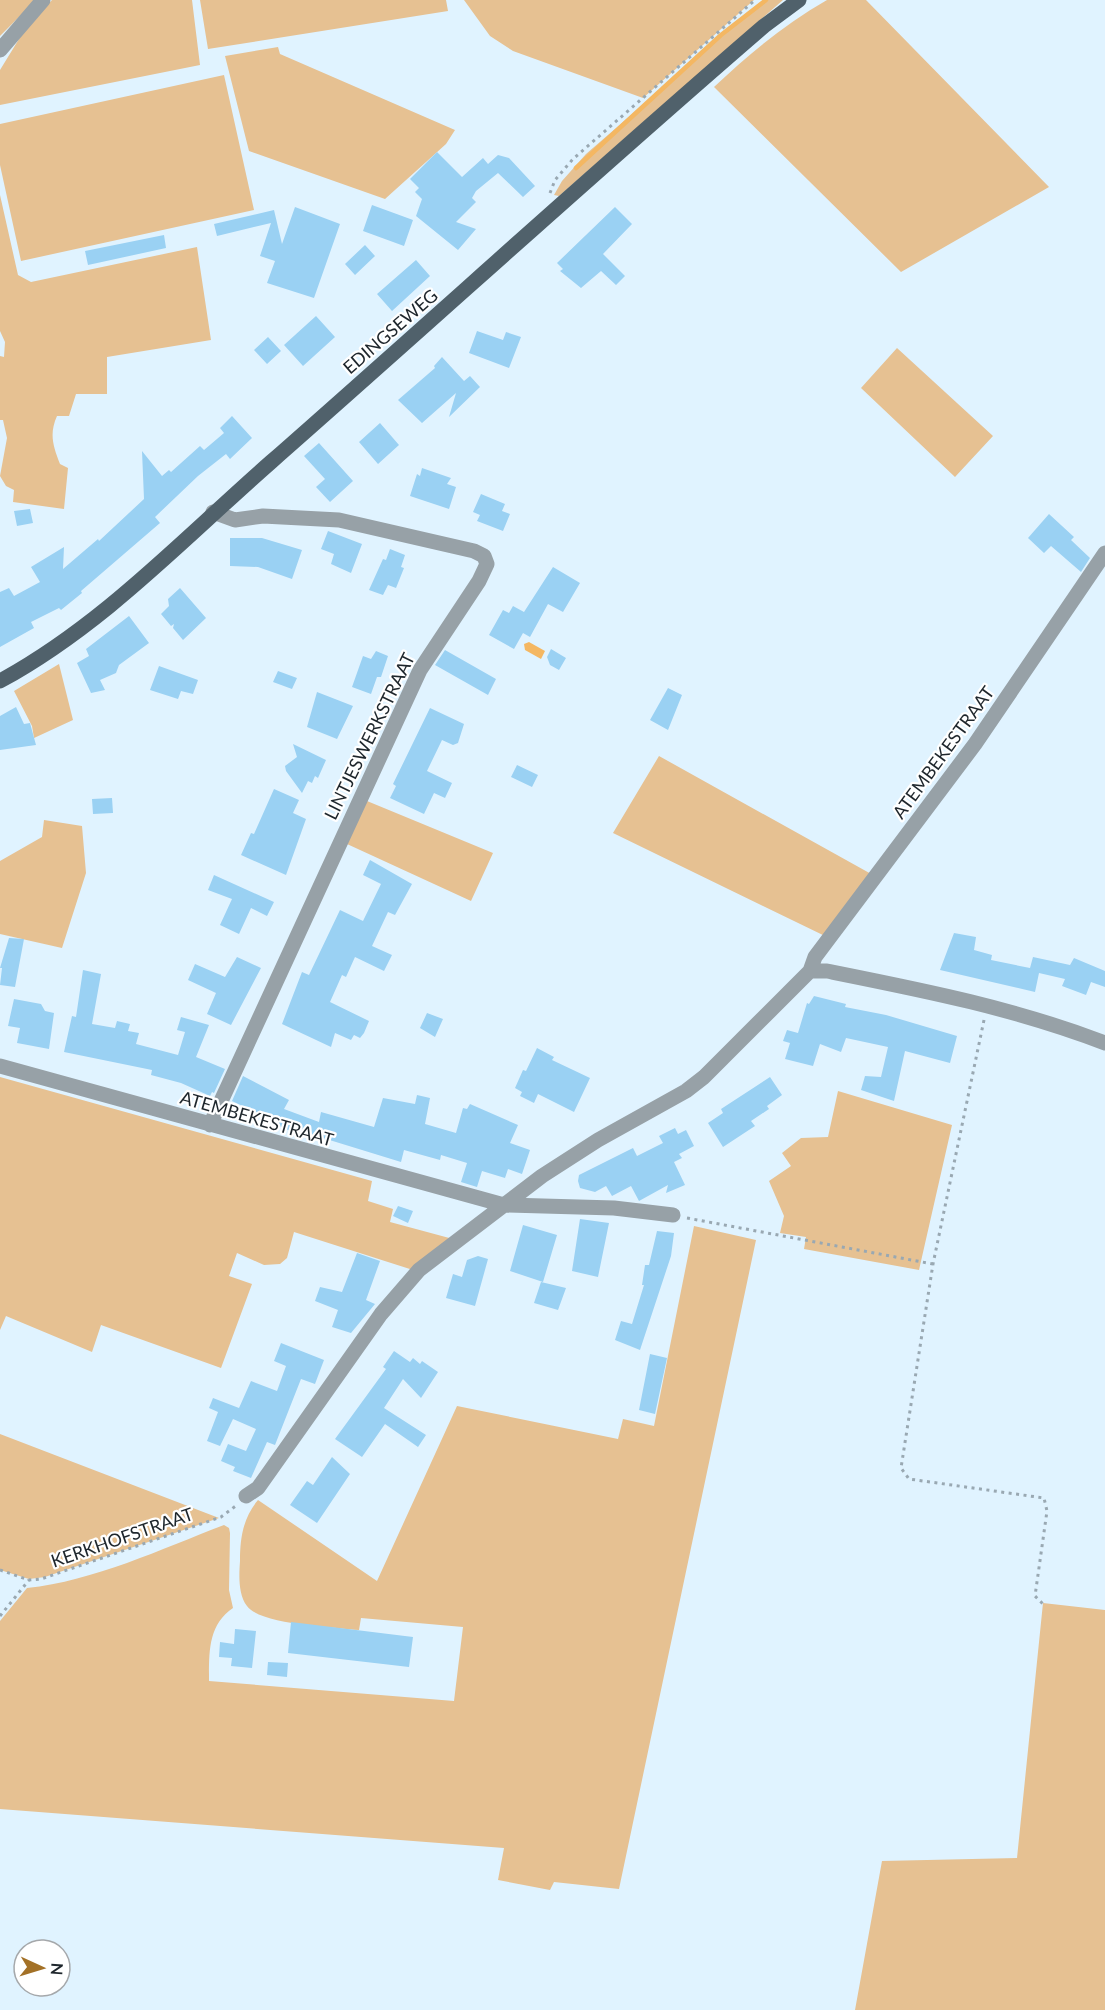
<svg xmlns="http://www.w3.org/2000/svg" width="1105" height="2010" viewBox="0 0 1105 2010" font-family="Lato,sans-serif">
	<rect width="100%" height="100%" fill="#e0f3ff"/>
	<path fill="#e6c192" d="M0,0H36L0,36Z
		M52,0H192L200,65L0,105V70L27,26Z
		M200,0H446L448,11L208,49Z
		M464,0H754L643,98L513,51L490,36Z
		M764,0H783L559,196L554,195L562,181L586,154Z
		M827,0H866L1049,187L901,272L714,87C749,54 785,24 827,0Z
		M278,47L280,54L455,130L446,144L385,199L249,151L225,56Z
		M224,75L254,210L21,261L0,165V124Z
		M0,195L18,275L31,282L197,247L211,340L107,357V394H76L69,416H57C49,434 53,446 60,464L68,468L64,509L13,502L14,490L6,486L0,476L7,438L3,420H0V356L4,357L5,342L0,331Z
		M897,348L993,436L955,477L861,388Z
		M59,664L73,720L34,738L32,726L14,691Z
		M659,756L873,875L827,937L613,833Z
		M367,801L493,853L471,901L347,844Z
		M44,820L82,826L86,873L62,948L0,934V861L42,837Z
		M0,1077L372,1181L368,1201L393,1209L390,1222L453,1239L413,1270L294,1232L287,1258L280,1264L264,1265L237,1253L229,1276L252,1284L221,1368L101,1325L92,1352L6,1316L0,1330Z
		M838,1091L952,1125L919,1270L804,1249L806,1237L780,1233L784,1216L769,1181L791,1166L782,1153L801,1138L828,1137Z
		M694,1226L756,1240L619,1889L554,1882L550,1890L498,1880L504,1848L0,1809V1621L27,1588C94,1581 161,1549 224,1525L229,1528L230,1533L229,1590L233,1608C208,1625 209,1652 209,1681L454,1701L463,1627L361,1618L359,1630C335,1627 261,1625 247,1606C238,1594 239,1575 240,1561C240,1538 243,1518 258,1500L377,1581L457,1406L618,1439L623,1419L654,1426Z
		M0,1434L219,1518L45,1577L29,1579L0,1570Z
		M1043,1603L1105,1610V2010H855L882,1861L1017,1858Z"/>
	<path fill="#f4b762" d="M529,642L545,651L541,659L525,650L524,644Z"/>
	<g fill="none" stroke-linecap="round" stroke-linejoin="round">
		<path stroke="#f4b762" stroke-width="4.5" d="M576,168L721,35L766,0"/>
	</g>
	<path fill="#9ad1f3" d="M437,152L462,177L483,158L488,164L498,155L509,158L535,186L523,197L498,173L476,191L472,198L476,202L456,222L476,229L458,250L416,216L422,199L415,192L419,188L410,179Z
		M372,205L413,220L404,246L363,231Z
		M295,207L340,224L314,298L267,283L275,261L260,256L271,223L217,236L214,224L274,210L282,244Z
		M615,207L632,224L603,254L625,276L616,285L601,271L581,288L560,271L563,269L557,263Z
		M164,235L166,248L88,265L85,251Z
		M365,245L375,256L355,275L345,264Z
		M416,260L430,276L392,311L377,294Z
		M316,316L335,337L303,366L284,345Z
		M477,331L503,340L506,332L521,337L509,368L469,353Z
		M268,337L281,351L267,364L254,350Z
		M442,357L464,381L470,376L480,387L449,417L456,393L422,423L398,400L435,368L434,366Z
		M232,416L252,438L230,459L226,454L198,476L155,517L160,523L81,591L82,593L61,610L59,608L31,622L34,628L0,647V592L9,588L14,596L40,582L31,567L64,547L63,569L98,539L99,541L144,499L142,451L162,476L169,470L171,472L200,446L204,450L224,433L220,428Z
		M380,423L399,445L378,464L359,442Z
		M319,443L353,481L330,502L316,487L325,479L304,456Z
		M422,468L451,478L447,484L456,487L449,509L410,496L417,474L420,476Z
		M481,494L505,504L502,511L510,514L503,531L477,521L480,515L473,512Z
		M30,509L33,523L17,526L14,511Z
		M1049,514L1074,537L1071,540L1090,558L1081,572L1051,546L1044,553L1028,538Z
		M328,531L362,544L351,573L331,564L334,554L321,549Z
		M230,538H262L302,550L292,579L258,567L230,566Z
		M390,549L405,555L401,567L404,568L396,588L388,585L383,595L369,590L383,559L386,560Z
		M553,567L580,583L563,612L548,604L530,637L523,633L514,649L489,635L503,610L509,613L513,606L524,612Z
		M180,588L206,618L183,640L173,628L174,624L171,626L161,614L169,606L168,599Z
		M129,616L149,643L119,665L116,673L100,680L105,690L91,693L77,663L89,656L86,649Z
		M551,649L566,658L559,670L550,665L547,657Z
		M445,650L496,679L488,695L435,665Z
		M376,651L388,656L381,677H377L371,694L352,687L363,656L371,659Z
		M159,666L198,680L193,694L181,691L178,699L150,690Z
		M278,671L297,678L292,689L273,682Z
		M668,688L682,695L668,730L650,720Z
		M317,692L353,706L337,739L307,727Z
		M16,707L24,724L30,723L36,745L0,750V716Z
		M430,708L464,724L458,743L453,745L442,740L427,771L452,783L445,798L434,793L424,814L390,798L396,786L393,784Z
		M293,744L326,760L318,778L315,776L312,783L308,781L302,793L286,771L285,766L297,757Z
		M517,765L538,775L532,787L511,777Z
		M274,789L299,800L293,813L306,819L286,875L241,855L251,833L254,834Z
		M112,798L113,813L93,814L92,799Z
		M370,860L412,884L395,915L388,912L372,946L392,955L384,971L355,957L346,977L342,975L330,1002L369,1021L364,1033L360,1038L354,1035L351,1040L335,1033L331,1047L282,1024L302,972L309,975L340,910L363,921L381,884L363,875Z
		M214,875L274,902L267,916L251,908L239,934L220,925L232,899L208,890Z
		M954,933L976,937L974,950L992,955L991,960L1030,968L1033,957L1070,965L1074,958L1105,971V987L1091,982L1086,995L1062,986L1065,979L1039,973L1035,992L940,970Z
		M9,938L24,939L15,987L0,985L2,968H0Z
		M237,957L261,968L231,1025L207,1014L216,993L188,980L195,964L225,977Z
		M83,970L101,974L92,1024L115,1028L117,1021L130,1024L128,1031L139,1033L136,1044L178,1055L185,1032L177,1030L181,1017L209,1025L196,1057L225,1069L214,1093L212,1092L210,1096L181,1083L151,1075L152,1070L64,1052L72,1016L76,1017Z
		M814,996L846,1004L845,1007L886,1015L957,1036L950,1063L905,1051L894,1101L861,1090L865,1076L881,1077L888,1047L846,1038L841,1052L820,1044L813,1066L785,1059L790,1043L783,1041L787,1030L798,1033L807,1003L809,1004Z
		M14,999L41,1004L45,1011L54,1013L49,1049L17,1043L20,1028L8,1026Z
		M427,1013L443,1019L435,1037L420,1028Z
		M537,1048L554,1057L552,1060L590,1078L574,1112L538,1094L534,1103L520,1096L522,1092L515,1088L523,1070L526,1071Z
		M243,1076L289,1100L284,1109L319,1122L321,1112L374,1127L383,1098L415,1104L417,1095L430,1098L425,1124L456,1133L463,1108L467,1109L470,1104L518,1125L510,1143L530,1150L522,1174L508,1169L505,1178L482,1171L477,1187L461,1182L467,1163L441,1155L440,1160L404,1150L401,1162L297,1130L295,1133L261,1118L262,1115L232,1101Z
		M770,1077L782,1095L767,1106L769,1109L751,1121L755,1126L723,1147L708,1123L723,1113L721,1109Z
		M675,1128L678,1134L686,1130L694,1146L679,1154L682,1158L674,1162L685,1185L666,1193L668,1185L639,1201L631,1186L612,1196L606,1186L595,1192L580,1188L578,1181L579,1175L633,1148L637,1156L663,1143L659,1136Z
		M398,1206L413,1211L408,1223L393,1216Z
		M580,1219L609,1223L598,1277L572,1271Z
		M523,1225L557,1235L543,1282L510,1271Z
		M657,1231L674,1233L671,1256L640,1350L615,1340L621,1321L632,1324L644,1285H642L645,1265H649Z
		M357,1253L380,1261L366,1300L375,1304L351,1333L332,1327L338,1310L315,1301L320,1287L342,1292Z
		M478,1256L488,1259L475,1306L446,1298L453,1274L462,1277L467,1260Z
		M541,1282L566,1288L558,1310L534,1303Z
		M281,1343L324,1360L315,1384L301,1379L275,1445L267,1442L251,1478L233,1471L235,1467L221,1461L228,1444L246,1451L256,1429L233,1419L220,1446L207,1441L218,1412L209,1408L213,1398L239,1408L251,1381L277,1391L286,1366L274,1361Z
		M394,1351L410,1362L413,1358L420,1364L422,1361L438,1372L421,1398L403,1379L384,1408L426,1435L418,1447L385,1424L362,1457L335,1439L386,1369L383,1367Z
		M650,1354L667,1358L655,1414L639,1410Z
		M332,1457L350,1474L317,1523L290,1505L307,1481L313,1485Z
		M291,1622L413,1637L409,1667L288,1653Z
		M235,1629L256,1631L252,1668L231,1666L232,1658L219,1657L220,1642L234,1644Z
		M268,1662L288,1663L287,1677L267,1675Z"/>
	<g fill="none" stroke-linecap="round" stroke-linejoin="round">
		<path stroke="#99a8b2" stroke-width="3" stroke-dasharray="3 4.5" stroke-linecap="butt" d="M550,193L555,180L573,159L755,0
			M984,1020L933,1264L901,1468L909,1479L1044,1498L1047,1511L1035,1596L1043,1604
			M687,1218L933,1264
			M0,1570L29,1580L41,1579L221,1517L237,1505
			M0,1616L29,1580"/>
		<path stroke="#97a1a7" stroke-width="15" d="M0,50L43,0
			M810,971H827C922,990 1014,1008 1105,1043
			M0,1066L504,1205L614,1208L673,1215
			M210,1125L420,670L479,581L487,564L484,556L474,551L339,520L263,516L235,520L213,512
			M246,1496L258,1488L381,1314L419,1270L542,1176L598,1140L686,1091L704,1077L810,971L815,957L975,744L1105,553"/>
		<path stroke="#50616b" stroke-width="15" d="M0,681C103,625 183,539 271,462C436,317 598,169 764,26L799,0"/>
	</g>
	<g text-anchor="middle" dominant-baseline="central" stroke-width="4.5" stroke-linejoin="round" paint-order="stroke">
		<g font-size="18" fill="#1e262c" stroke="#fff">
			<text transform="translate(390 331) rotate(-41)">EDINGSEWEG</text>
			<text transform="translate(369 736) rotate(-64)">LINTJESWERKSTRAAT</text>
			<text transform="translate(943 752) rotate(-54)">ATEMBEKESTRAAT</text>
			<text transform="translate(257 1118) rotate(16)">ATEMBEKESTRAAT</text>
			<text transform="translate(122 1537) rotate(-19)">KERKHOFSTRAAT</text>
		</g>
	</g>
	<g transform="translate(42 1968) rotate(94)"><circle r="28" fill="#ffffff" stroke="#a5a8ab" stroke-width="1.5"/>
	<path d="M0-4.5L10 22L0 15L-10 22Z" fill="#a37127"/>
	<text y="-9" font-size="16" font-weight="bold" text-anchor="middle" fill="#1e262c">N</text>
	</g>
</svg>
